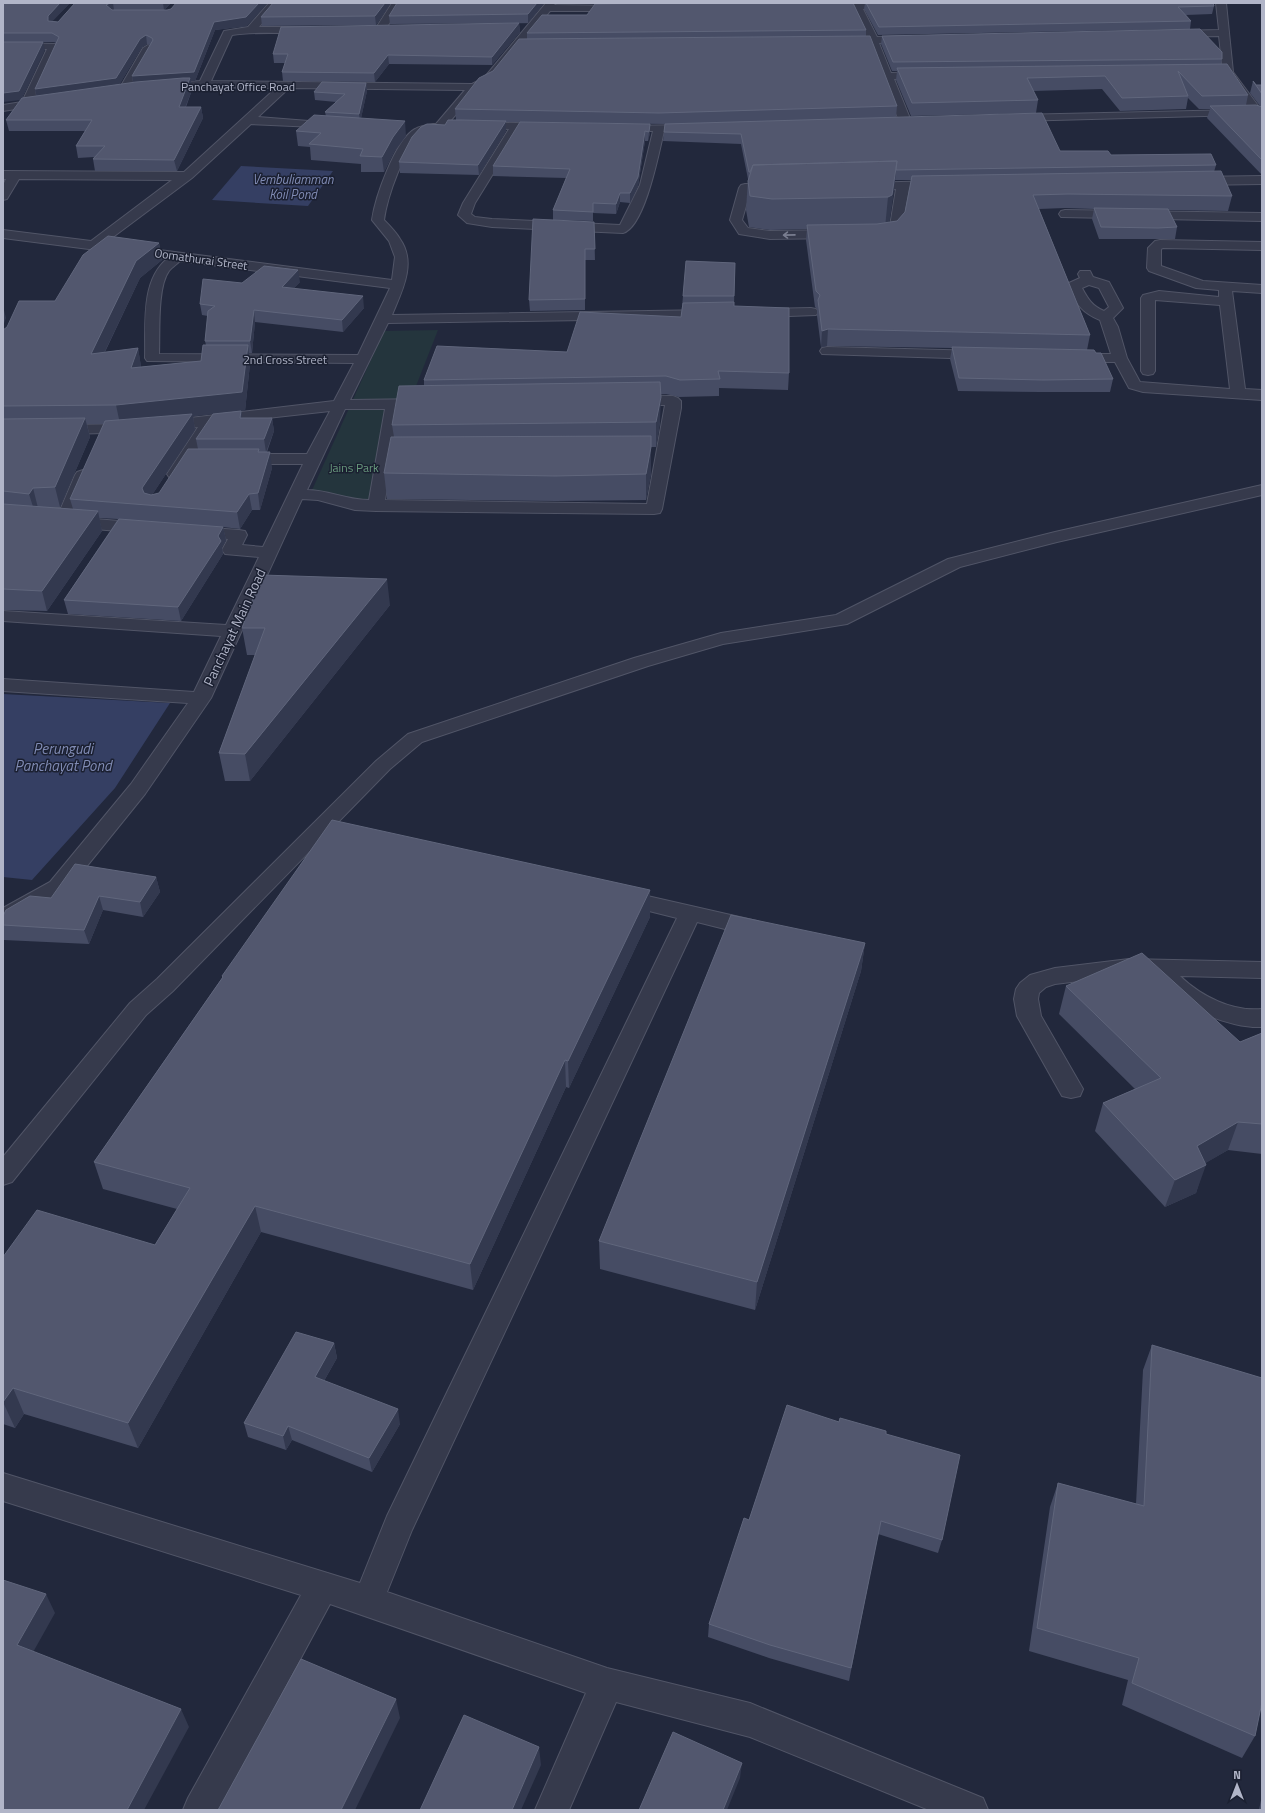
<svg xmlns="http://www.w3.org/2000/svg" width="1265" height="1813" viewBox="0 0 1265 1813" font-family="'Titillium Web',sans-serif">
	<rect width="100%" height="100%" fill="#22283c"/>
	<path fill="#24353d" d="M438,330L371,501L308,499L384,331Z"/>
	<path fill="#353f63" d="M241,166L333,171L308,206L212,200Z
		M3,694L170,703L115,788L32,880L3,877Z"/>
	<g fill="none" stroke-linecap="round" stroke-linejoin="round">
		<defs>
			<path id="minor" d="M269,3H279L259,27H310L315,30L310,33C284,34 258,31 232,35L211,81L472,84L484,78L546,3H556L554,5L625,6L627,8L625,10L622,11H550L492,82L478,89L445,127C438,129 428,130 422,135C404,147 387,198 384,220C390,226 396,232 400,239C417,263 402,291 392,315L712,310L717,311L719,314L717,317L712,318L388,323L350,400L426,399L431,401L434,404L431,407L400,409L385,500L647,504L665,405H631L626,403L623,400L626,397L631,395L673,396L678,398L681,401V408L662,509L660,513L654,514L376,511L355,510L318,500L302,499L211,698L145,794L66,892L11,923L3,926V908L50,882L131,784L188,703L3,691V679L194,692L221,636L3,621V611L226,625L259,557L225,554L222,550L228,539L190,536L188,532L190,528L196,527L239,530L245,531L247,535L242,545L263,547L303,464H241L235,462L233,459L235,456L241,454H307L330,411L215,424L181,477L175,479L169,477L167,474L198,427L164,431L159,429L156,426L159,423L164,421L334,401L354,363L147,361L145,358C146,327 140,281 167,259L3,238V230L91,241L172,180L19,179L7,199L3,200V185L6,179H3V171L184,172L276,88L204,87L161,90L156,87L161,84L200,81L224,31L248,27ZM289,88L465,90L436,124H433C427,125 420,126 415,129C395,140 375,198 372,220L389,241L395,257L392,280L105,243L192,178L251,124L338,128L340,126L334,123L258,117ZM180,261L390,288L358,355L159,354C160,333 157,287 169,271C172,267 177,264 180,261ZM345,409H385L369,500C347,500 328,490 307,490Z
				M392,3H402L385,30H377L376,28Z
				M856,3L897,4L899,6L894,9H863L877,37L911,36L916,39L911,42L879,43L891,73L926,72L931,75L926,78L894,79L911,121L909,123H901L899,121L868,40L853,10H824L819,7L824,4Z
				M1216,3H1226L1233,72L1262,111V118L1252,114L1223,72L1219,36L1174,37L1169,34L1174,31L1219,30Z
				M3,43L58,44L59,46L34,100H49L51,102L49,104L3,111V105L22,102L47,49H3Z
				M148,45L153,48L128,91L127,93H119L118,91L143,48Z
				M1238,110L1244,113L1242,115L1015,121L1009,118L1015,115Z
				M477,122L548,124L554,127L548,130H520L475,203L471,214L475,217L492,219L620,225L640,185L653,131H621L617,130L615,128L617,126L694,125L700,128L694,131H664C659,152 645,227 623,233L492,227L467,223L458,215L463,203L509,129L473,127L471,125L473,123Z
				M1262,176V184L1195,185L1191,184L1189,181L1191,178L1195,177Z
				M941,181L945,182L947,185L945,188L909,189L902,227C896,236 881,239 870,237L869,234L870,231L886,229L890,226L896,189L865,190L861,189L859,186L861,183Z
				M745,184H777L781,185L783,188L781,191L777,192H750L742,220L748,228L770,231L837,230L842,231L843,234L842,237L837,238L770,239L739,234L730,220L739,188L741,185Z
				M1065,210L1262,213V221L1061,217L1059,214L1061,211Z
				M1160,240L1262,242V250L1163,248L1161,249V266L1203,281L1262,285V293L1232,291L1245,389L1262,390V400L1143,392L1129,388L1115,362H1074L1069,361L1067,358L1069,355L1074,354H1111L1100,320C1081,312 1077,304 1067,286L1069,283L1080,278L1078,274L1080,271H1090L1093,277L1109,282L1123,308L1113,318L1118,327L1127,358L1140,382L1230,389L1220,305L1155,300V371L1153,374L1148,375L1143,374L1141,371V298L1143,295L1159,291L1219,297V290L1196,288L1149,271L1147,268L1148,248L1155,241ZM1089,285L1099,288L1109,307L1104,311C1092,306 1088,299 1082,288Z
				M811,308L816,309L818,312L816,315L760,317L755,316L753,313L755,310L760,309Z
				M827,347L982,351L987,352L989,355L987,358L982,359L822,354L820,351L822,348Z
				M132,424L137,426L140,429L137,432L3,436V426Z
				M83,470L89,472L91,475L75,513L71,517L143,523L149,524L151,528L149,532L143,533L70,527L64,526L62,522L66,518H3V508H61L75,475L77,472Z
				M1262,485V495L1057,542L960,567L847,624L723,644L648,666L422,742L390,769L173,991L146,1015L12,1182L3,1185V1157L130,1003L157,979L376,761L408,734L634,658L721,633L836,615L948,559L1055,532Z
				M621,890L757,921L765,924L768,929L765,934L757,937L697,922L412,1530L387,1592L607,1668L750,1703L983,1798L988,1810H929L750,1737L616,1702L569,1810H535L586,1693L330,1604L219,1810H183L188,1798L301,1595L3,1501V1473L360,1583L387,1516L677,918L613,902L610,897L613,892Z
				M1129,959L1262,962V978L1180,976C1201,996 1232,1012 1262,1009V1027C1231,1029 1171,1005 1156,978L1157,976L1129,975L1055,984L1046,987L1039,993L1038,999L1041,1016L1083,1089L1080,1096L1071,1098L1062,1096L1017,1016L1014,999L1016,989L1020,983L1030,975L1055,968Z"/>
		</defs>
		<use href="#minor" stroke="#515567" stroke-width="2"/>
		<use href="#minor" fill="#363a4c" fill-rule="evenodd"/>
	</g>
	<path fill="#464c64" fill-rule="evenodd" d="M3,3H70L52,21L58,22L75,3H171L164,10H113L247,26L215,30L195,81H191L192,90L186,107H201L203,118L177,171H95L93,159L94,157L78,158L76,146L85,131H9L6,120L20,100L45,50L22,98L36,96L35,89L56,43L54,42H3ZM147,44L150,45L132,76L133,83L119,85L142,47Z
		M273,3H391L376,25L262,26L261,17Z
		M544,3L528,23L390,24L389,16Z
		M601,3H853L866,30V36L897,106L896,117L1060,151L1111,155L1216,165L1214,172L1232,196L1228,211L1169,210L1177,227L1175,239H1099L1092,219L1094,209L1065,208L1039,209L1090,335L1087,350L1096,353L1113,379L1110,392H1041L958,391L950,359L952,348L827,346L821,347L817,316V309L815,307L806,240L807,229L770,230L749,227L746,210L748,179L741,144L663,141L664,132L665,124L506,122V131L479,175L400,173L399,162L445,125L456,120L455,109L493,71L527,39V33L587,15L651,3ZM895,180H911L905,212L897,221L889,222Z
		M865,3H1213L1214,6L1212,14L1186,15L1191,21L1190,29L878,35L864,9Z
		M519,23L520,32L492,65L389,64L375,82L283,81L282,72L285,63H274L273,54Z
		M882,36L1222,59L1221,64L1248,95L1246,105L1260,106L1250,93L1253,81L1256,85H1262V175L1207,118L1210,109H1199L1188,98L1186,109L1120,111L1102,89L1033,91L1038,100L1036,113L911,116L896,80L897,71H892L881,44Z
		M366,83L367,91L361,118L406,136L394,152L384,172H361V164L311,160L310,147L298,146L296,131L326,116L325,112L336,102L315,100L314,92Z
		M650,124V133L648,141H645L638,186L630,203L620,202L616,214L593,213V221L553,220V210L566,178L493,176V166Z
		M594,222L595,260H585V310L530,311L529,300Z
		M159,243L162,260L140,278L105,352L138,348L141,367L201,361L206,345L205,341L208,316L202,315L200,304L242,283L300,282L293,289L364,308L343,332L255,322L252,353H249L250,364L245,411H241L242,418H272L274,431L267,452L272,468L260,510H252L240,529L223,527L226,540L222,547L223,554L181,621L68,614L64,600L118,519L99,518L102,531L47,611L3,610V330ZM220,413L196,439L198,449L159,493L152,495L195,430L193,416ZM87,424H104L70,499L73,509L44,507H60L90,437Z
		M735,263L734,306L789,373L788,390L719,388V396L679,397L666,394H660V422L656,447H651V473L646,500L556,501L387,499L384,473L394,437L392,425L424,386V380L567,352L681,317L683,296Z
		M390,605L250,781H225L219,753L255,655H247L242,628Z
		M156,877L160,892L143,917L103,910L89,944L4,940L3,938V916L51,898Z
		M650,890V917L569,1088L566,1087L473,1290L261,1232L138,1448L24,1414L15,1428L3,1424V1257L155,1245L177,1209L103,1189L94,1162L222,978V976Z
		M865,943L861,971L755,1310L600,1269L599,1241Z
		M1066,986L1240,1042L1262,1033V1154L1228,1150L1205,1163L1196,1193L1165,1207L1095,1131L1103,1103L1135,1089L1059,1014Z
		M334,1343L337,1358L324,1381L400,1424L372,1472L292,1440L286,1450L248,1437L244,1423Z
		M1152,1345L1255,1736L1242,1758L1122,1705L1128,1680L1029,1651L1050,1507L1058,1483L1136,1504L1143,1370Z
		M839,1422L886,1434L942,1540L938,1553L878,1534L849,1681L769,1658L708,1637L709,1624L749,1520Z
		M1262,1795V1810H1259Z"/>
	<path fill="#33394f" d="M60,3H70L50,24L48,21V16Z
		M110,3H113L114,10L108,13L106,5Z
		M163,3H171L164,10Z
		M259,3H268L247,26L215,30L195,81H191L192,90L181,118L134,85L132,76L214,22Z
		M385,3H391L376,25L375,16Z
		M537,3H544L528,23V14Z
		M519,23L520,32L492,65V57Z
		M146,35L147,44L142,47L118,87L37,98L35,89L140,39Z
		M43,42L45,50L21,100L3,102V93Z
		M388,55L389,64L375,82L374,73Z
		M366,83L367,91L360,123L359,114Z
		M201,107L203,118L177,171L174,160Z
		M405,121L406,136L394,152L384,172L382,157L393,137Z
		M506,121V131L479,175L478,165Z
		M650,124V133L648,141L649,132Z
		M645,131V141L638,186L630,203V193Z
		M897,161L894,191L889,225L885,228L888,197Z
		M620,193V202L616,214V204Z
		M159,243L162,260L140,278L95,372L91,354L136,261Z
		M298,270L300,282L283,299L282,287Z
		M363,296L364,308L343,332L342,320Z
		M3,306L6,318L3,326Z
		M254,310L255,322L252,353L250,341Z
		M828,329L827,346L821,347L822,331Z
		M248,345L250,364L245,411H241L243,424L240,418L241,411L193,416L195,430L146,504L142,488L120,424L116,405Z
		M138,348L141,366L135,386L131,368Z
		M661,397L660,422L656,447V422Z
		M85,418L90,437L60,507L55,487Z
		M272,418L274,431L266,452L264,439Z
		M651,447V473L646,500V474Z
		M270,452L272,468L260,510L258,493Z
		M33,488L38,508L35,513L29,494Z
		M249,494L252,510L240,529L237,512Z
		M98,511L102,531L47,611L42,591Z
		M223,527L226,540L222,547L223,554L181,621L178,607Z
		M387,579L390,605L250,781L245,754Z
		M156,877L160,892L143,917L140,902Z
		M650,890V917L569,1088L568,1061Z
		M99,896L103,910L89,944L84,930Z
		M865,943L861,971L755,1310L757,1282Z
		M565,1060L566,1087L473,1290L470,1264Z
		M1238,1122L1228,1150L1187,1174L1197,1146Z
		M1206,1165L1196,1193L1165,1207L1175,1180Z
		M255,1206L261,1232L138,1448L128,1423Z
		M334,1343L337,1358L318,1391L315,1377Z
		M13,1388L24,1414L15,1428L3,1402Z
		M398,1409L400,1424L372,1472L369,1458Z
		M288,1426L292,1440L286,1450L283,1436Z
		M46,1594L55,1613L27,1663L17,1645Z
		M396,1699L400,1718L355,1810H341Z
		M181,1709L189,1727L144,1810H127Z
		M539,1747L541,1765L521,1810H512Z
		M742,1763L740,1778L727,1810H723Z"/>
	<path fill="#52576e" stroke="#60667c" d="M3,3H60L48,16V21L58,22L75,3H110L106,5L112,10H167L171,9L176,3H259L246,17L214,22L194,72L132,76L153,40L152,38L146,35L140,39L116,78L35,89L59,37L52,33H3Z
		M273,3H385L375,16L261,17Z
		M397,3H537L528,14L389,16Z
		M666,3H853L866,30L527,33L542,15H587L595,4Z
		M866,3H1213L1214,6L1178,7L1191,21L879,27Z
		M519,23L492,57L388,55L374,73L282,72L288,54H273L281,27Z
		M1200,29L1222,52V59L893,62L882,36Z
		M870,36L897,106L659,113L455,109L479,78L493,71L519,39Z
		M3,42H43L19,91L3,93Z
		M1227,64L1248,95L1202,96L1178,71L1188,96L1122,98L1105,76L1027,78L1038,100L912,103L897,68Z
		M183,78H190L179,107H201L174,160L93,159L105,146H76L92,120H6L22,98L136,82Z
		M1253,81L1256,85H1262V94Z
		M322,82L366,83L359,114L325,112L345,94L314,92Z
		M1256,105L1262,107V160L1210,106Z
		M1042,113L1060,151H1108L1111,155L1211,154L1216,165L896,170L897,161L753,165L750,172H749L741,134L664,132L665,124Z
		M314,115L405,121L393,137L382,157L360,156L363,149L309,144L321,133L296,131Z
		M448,120H462L506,121L478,165L399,162L412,137L421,127L427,124L445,125Z
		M520,122L650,124L649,132L645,131L638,177L630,193H620L616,204L593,203V212L553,210L570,169L493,166Z
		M897,161L892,195L888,197L772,199L750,196L748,181L753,165Z
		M1221,171L1232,196L1068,194L1033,195L1090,335L828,329L822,331L818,300L820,295L816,291L807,225L877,224L897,221L905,212L912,176Z
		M1094,208L1168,209L1177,227L1158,228L1101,227Z
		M533,219L594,222L595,249H585V299L529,300Z
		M108,236L159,243L136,261L91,354L138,348L131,368L201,361L203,345H248L242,392L116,405L3,406V330L7,327L19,301H55L83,255Z
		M686,261L735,263L734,296H683Z
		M264,266L298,270L282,287L363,296L342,320L254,310L250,341H205L208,311L215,306L200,304L203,279L242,283Z
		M734,302V306L789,308V373L718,371L720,379L680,380L666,376L424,380L437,346L567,352L580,312L681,317L683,303Z
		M952,347L1094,350L1096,353H1101L1113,379L1043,380L959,378Z
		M660,382L661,397L656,422L392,425L399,386Z
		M241,411L240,418H272L264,439H196L213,414Z
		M192,414L142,488L144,493L151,495L159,493L188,449H259L258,452H270L258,493L249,494L237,512L70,499L105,421Z
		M85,418L55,487L33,488L29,494L3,491V419Z
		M651,436V447L646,474L555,476L384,473L391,437Z
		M3,504L98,511L42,591L3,589Z
		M119,519L223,527L218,536L221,541L178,607L64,600Z
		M262,575L387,579L245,754L219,753L265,628H242Z
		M332,820L650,890L568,1061L565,1060L470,1264L255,1206L128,1423L13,1388L3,1402V1257L37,1210L155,1245L190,1188L94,1162L223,977L222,976Z
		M75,864L156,877L140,902L99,896L84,930L3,925V916L6,910L30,896L51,898Z
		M731,915L865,943L757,1282L599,1241Z
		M1142,953L1240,1042L1262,1033V1124L1238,1122L1197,1146L1206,1165L1175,1180L1103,1103L1161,1078L1066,986Z
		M296,1332L334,1343L315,1377L398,1409L369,1458L288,1426L283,1436L244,1423Z
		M1152,1345L1262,1378V1702L1255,1736L1132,1683L1139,1658L1037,1628L1058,1483L1144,1506Z
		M787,1405L839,1422L840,1418L886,1431V1434L960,1455L942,1540L881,1521L851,1668L770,1645L709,1624L744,1518L749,1520Z
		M3,1580L46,1594L17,1645L181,1709L127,1810H3Z
		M301,1659L396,1699L341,1810H218Z
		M464,1715L539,1747L512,1810H420Z
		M673,1732L742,1763L723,1810H639Z"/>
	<defs><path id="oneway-shaft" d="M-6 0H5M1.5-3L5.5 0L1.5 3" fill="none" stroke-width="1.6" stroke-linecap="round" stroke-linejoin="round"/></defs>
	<use stroke="#7a7e90" href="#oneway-shaft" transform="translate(789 235) rotate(179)"/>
	<g text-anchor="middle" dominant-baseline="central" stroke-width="3" stroke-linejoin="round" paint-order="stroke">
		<g font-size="12" fill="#b1b5c8" stroke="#1b2031">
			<text x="238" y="86">Panchayat Office Road</text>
			<text transform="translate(201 259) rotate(8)">Oomathurai Street</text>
			<text x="285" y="359">2nd Cross Street</text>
		</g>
		<g font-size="12" fill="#68997d" stroke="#1b2031">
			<text x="354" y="467">Jains Park</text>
		</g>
		<g font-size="13" font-style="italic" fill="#808bb4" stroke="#1b2031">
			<text x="293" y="179">Vembuliamman<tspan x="293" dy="15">Koil Pond</tspan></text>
		</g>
		<g font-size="14" fill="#b1b5c8" stroke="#1b2031">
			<text transform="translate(234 627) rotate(-65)">Panchayat Main Road</text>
		</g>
		<g font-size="15" font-style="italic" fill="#808bb4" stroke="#1b2031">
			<text x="63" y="748">Perungudi<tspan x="63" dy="17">Panchayat Pond</tspan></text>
		</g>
	</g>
	<rect width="1265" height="1813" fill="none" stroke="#b1b5c8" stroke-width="8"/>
	<g transform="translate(1237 1785)" stroke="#1b2031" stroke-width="3" paint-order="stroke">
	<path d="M0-3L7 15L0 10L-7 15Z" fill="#b1b5c8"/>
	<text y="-6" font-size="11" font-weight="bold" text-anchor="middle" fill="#b1b5c8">N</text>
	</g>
</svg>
